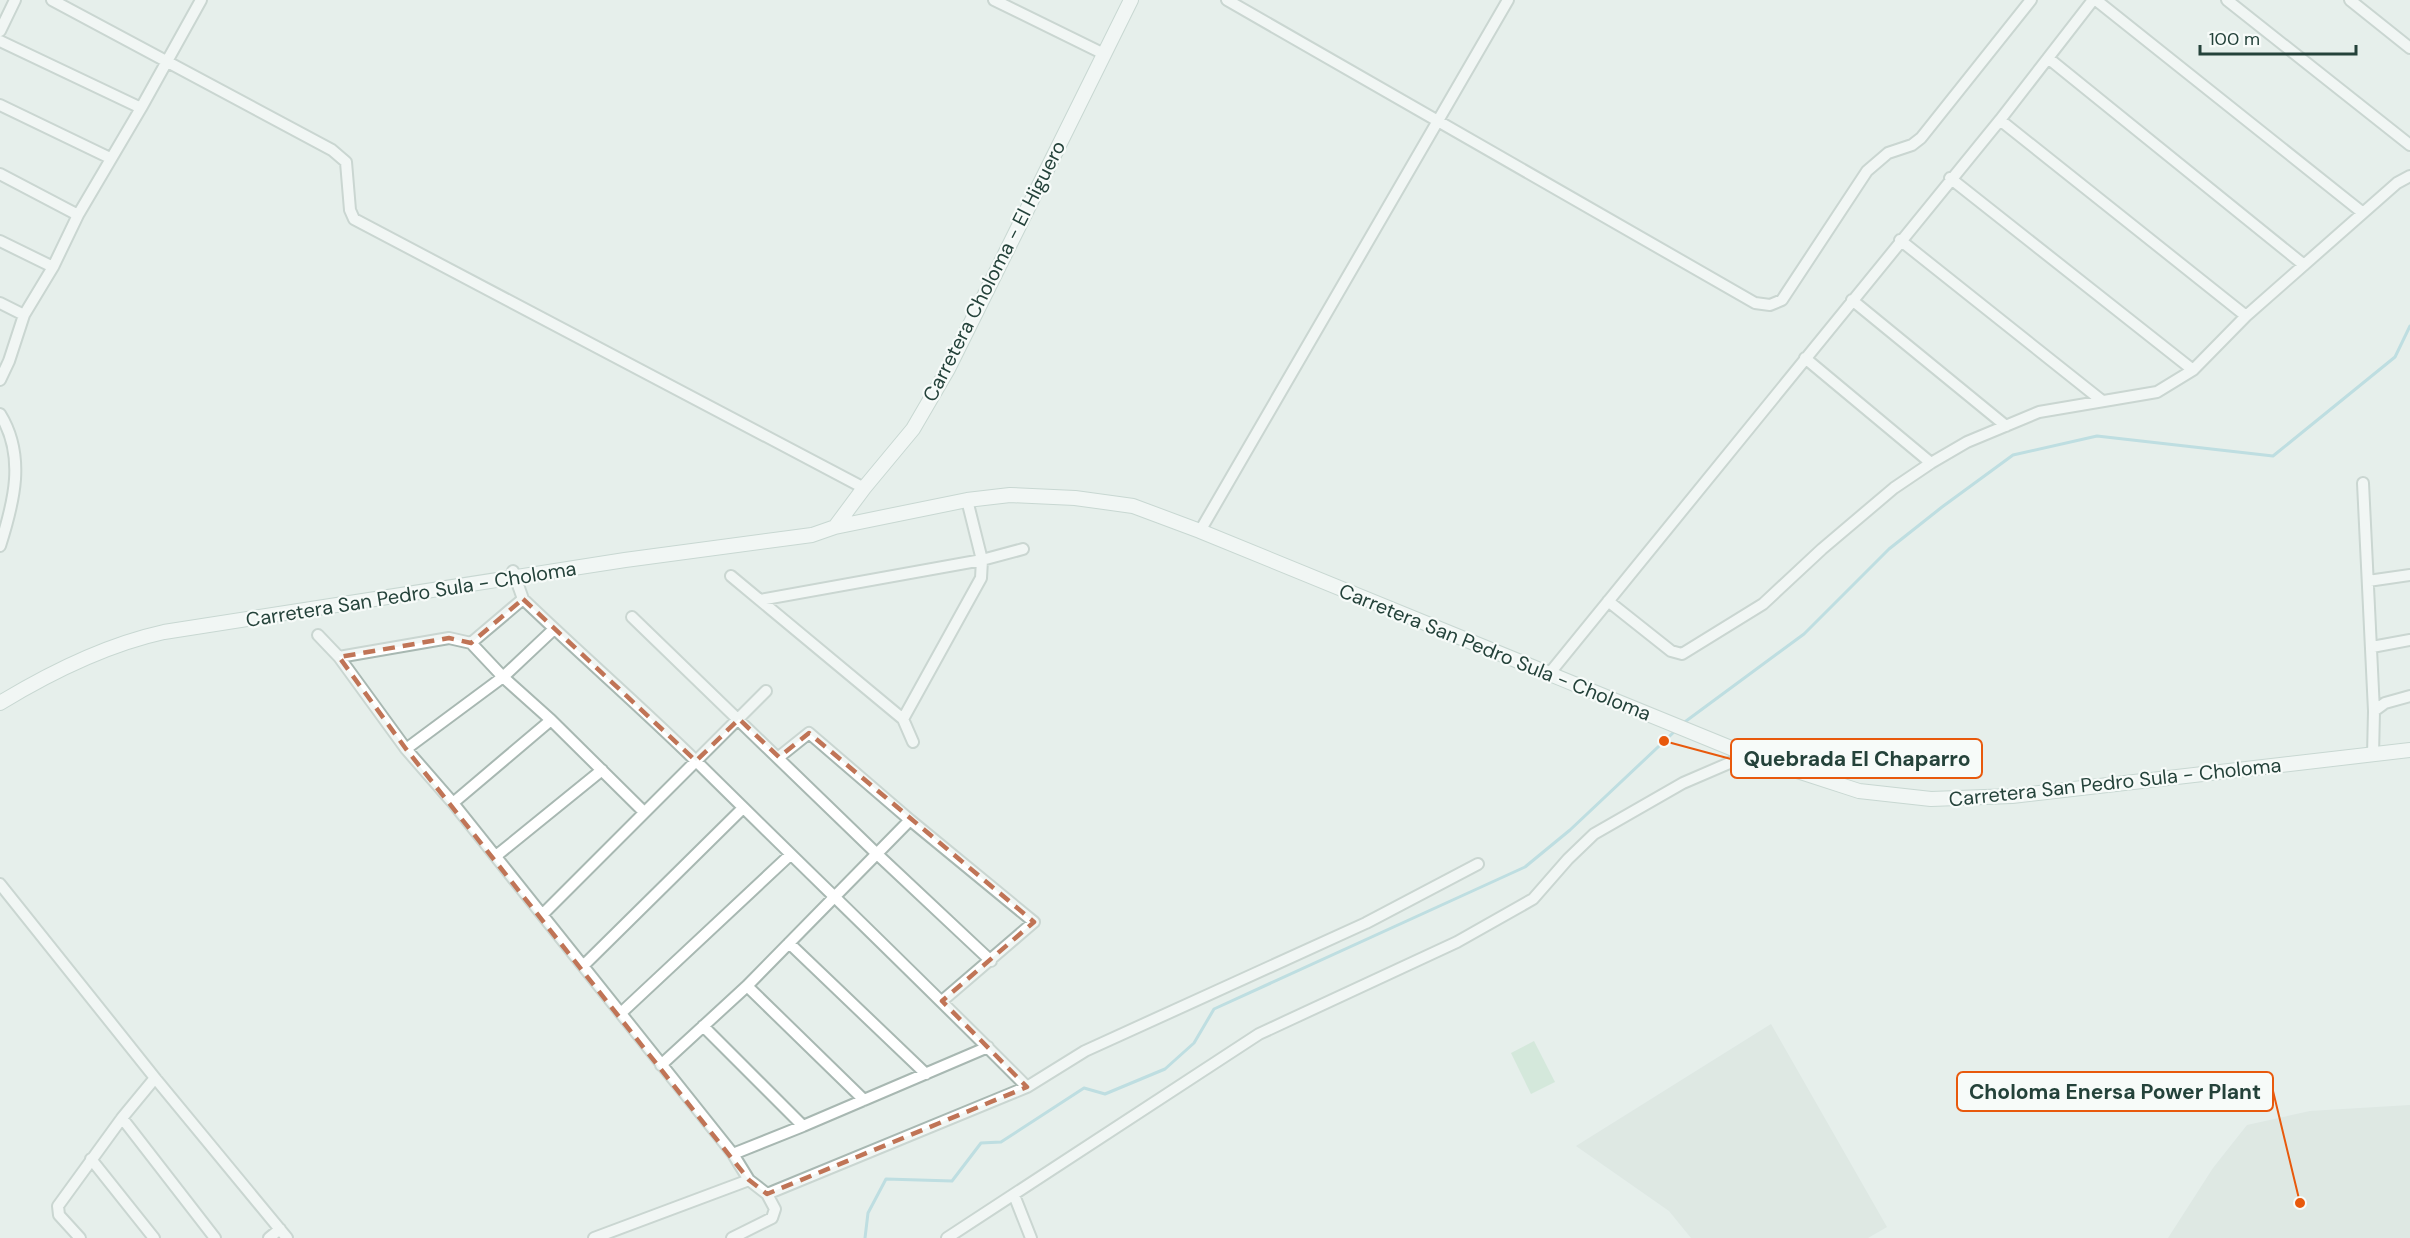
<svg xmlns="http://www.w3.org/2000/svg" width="2410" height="1238" viewBox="0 0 2410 1238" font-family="'DM Sans',sans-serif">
	<rect width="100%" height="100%" fill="#e6efeb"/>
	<path fill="#d4dfda" d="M1771,1024L1887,1227L1868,1238H1691L1669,1211L1576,1146Z
		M2410,1105V1238H2168L2213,1168L2247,1125L2310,1111Z"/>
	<path fill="#bfe0c8" d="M1534,1041L1555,1082L1531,1094L1511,1053Z"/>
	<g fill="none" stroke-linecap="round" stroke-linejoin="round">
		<path stroke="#8ec9d4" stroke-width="3" d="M1682,724L1804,634L1889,549L1942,507L2013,455L2097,436L2273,456L2395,357L2410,326
			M865,1238L868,1213L886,1179L952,1181L981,1143L1001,1142L1084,1088L1105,1094L1165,1069L1194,1043L1214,1009L1525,867L1570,830L1675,731"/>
		<defs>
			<path id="street" d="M52,0L332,150L346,162L350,210L354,219L864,488
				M994,0L1104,54
				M1227,0L1755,303L1770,305L1782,300L1867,171L1888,153L1912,145L1921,138L2031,0
				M2096,0L2363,213
				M2227,0L2410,145
				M2350,0L2410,48
				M0,31L15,0
				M0,41L141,108
				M2048,58L2304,265
				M0,105L110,158
				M2000,120L2246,316
				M0,174L78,215
				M1950,178L2193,370
				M1900,240L2101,400
				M0,241L53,267
				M1852,300L2006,426
				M0,303L24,315
				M1805,358L1931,463
				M0,380L9,361L24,315L53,267L78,215L141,108L201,0
				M0,414C26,456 14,502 0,546
				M2363,483L2374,711
				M1200,531L1508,0
				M513,571L523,599C580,654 640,706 696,761C806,870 918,977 1027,1087
				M731,576L903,719L913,742
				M2368,581L2410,575
				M760,600L982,560L1023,549
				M1608,601L1671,651L1682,654L1763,604L1822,549L1894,488L1931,463L1967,442L2039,412L2157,392L2193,370L2246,316L2397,183L2410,176
				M632,617L877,854L991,961
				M318,635L339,657L406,749L453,803L733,1154L749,1180L767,1194L775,1209L772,1218L732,1238
				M471,643L503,677L551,720L644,812
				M2372,647L2410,640
				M339,657L449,638L471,643L523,599
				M1549,674L2000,120L2093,0
				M903,719L981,578L982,560L967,500
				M406,749L503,677L554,629
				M2373,755L2374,711L2385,703L2410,696
				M453,803L551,720
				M910,820L1034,922L942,1001
				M496,856L602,770
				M0,884L155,1078L287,1238
				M543,914L766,691
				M789,943L926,1074
				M584,965L742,809
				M747,986L864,1100
				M621,1013L790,855
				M703,1026L803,1126
				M661,1065L747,986L910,820L809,733L779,757
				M122,1118L215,1238
				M733,1154L803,1126L988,1047
				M91,1159L154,1238
				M767,1194L1027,1087L1085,1051L1366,923L1478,864
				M1014,1195L1031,1238
				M80,1238L59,1215L58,1206L122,1118L155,1078
				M269,1238L280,1229
				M594,1238L749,1180
				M947,1238L1259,1034L1457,942L1533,899L1568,859L1594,834L1683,783L1748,755"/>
			<path id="secondary" d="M835,527L864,488L913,429L948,369L1131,0
				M0,703C51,672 105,645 164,632L625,560L812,535L835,527L967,500L1010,495L1075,498L1133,506L1200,531L1748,755L1859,791L1931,799L2012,796L2410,750"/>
		</defs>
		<use href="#street" stroke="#a8b8b2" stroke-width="14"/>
		<use href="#secondary" stroke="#a4bbb3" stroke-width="16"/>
		<use href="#street" stroke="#fff" stroke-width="10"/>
		<use href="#secondary" stroke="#fff" stroke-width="14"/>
	</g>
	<path d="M0 0H2410V1238H0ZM523,599L696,761L739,719L779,757L809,733L1034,922L942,1001L1027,1087L767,1194L749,1180L406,749L339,657L449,638L471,643Z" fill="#e6efeb" fill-opacity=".55" fill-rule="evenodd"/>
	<path fill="none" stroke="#c07456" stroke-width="4.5" stroke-dasharray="12 8" stroke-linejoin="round" d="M523,599L696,761L739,719L779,757L809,733L1034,922L942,1001L1027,1087L767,1194L749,1180L406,749L339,657L449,638L471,643Z"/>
	<g text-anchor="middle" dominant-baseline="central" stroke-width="4.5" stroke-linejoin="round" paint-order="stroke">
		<g font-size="20" fill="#24423a" stroke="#f7fbf9">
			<text transform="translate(994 271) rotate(-63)">Carretera Choloma - El Higuero</text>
			<text transform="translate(411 594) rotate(-9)">Carretera San Pedro Sula - Choloma</text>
			<text transform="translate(1495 652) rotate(22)">Carretera San Pedro Sula - Choloma</text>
			<text transform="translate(2115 782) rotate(-6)">Carretera San Pedro Sula - Choloma</text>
		</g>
	</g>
	<path fill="none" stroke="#e8590c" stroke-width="2" d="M1664 741L1731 759M2300 1203L2273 1091"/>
	<g fill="#e8590c" stroke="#f7fbf9" stroke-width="2">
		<circle cx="1664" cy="741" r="6"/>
		<circle cx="2300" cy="1203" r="6"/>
	</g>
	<g fill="#f7fbf9" stroke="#e8590c" stroke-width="2">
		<rect x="1731" y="739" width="251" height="39" rx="6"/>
		<rect x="1957" y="1072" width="316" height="39" rx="6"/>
	</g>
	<g font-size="21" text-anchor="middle" font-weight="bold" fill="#24423a">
		<text x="1857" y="766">Quebrada El Chaparro</text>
		<text x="2115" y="1099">Choloma Enersa Power Plant</text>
	</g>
	<path d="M2200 45v9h156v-9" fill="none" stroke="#24423a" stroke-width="3"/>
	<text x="2209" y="45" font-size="18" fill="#24423a" stroke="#f7fbf9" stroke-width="4.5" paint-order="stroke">100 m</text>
</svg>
